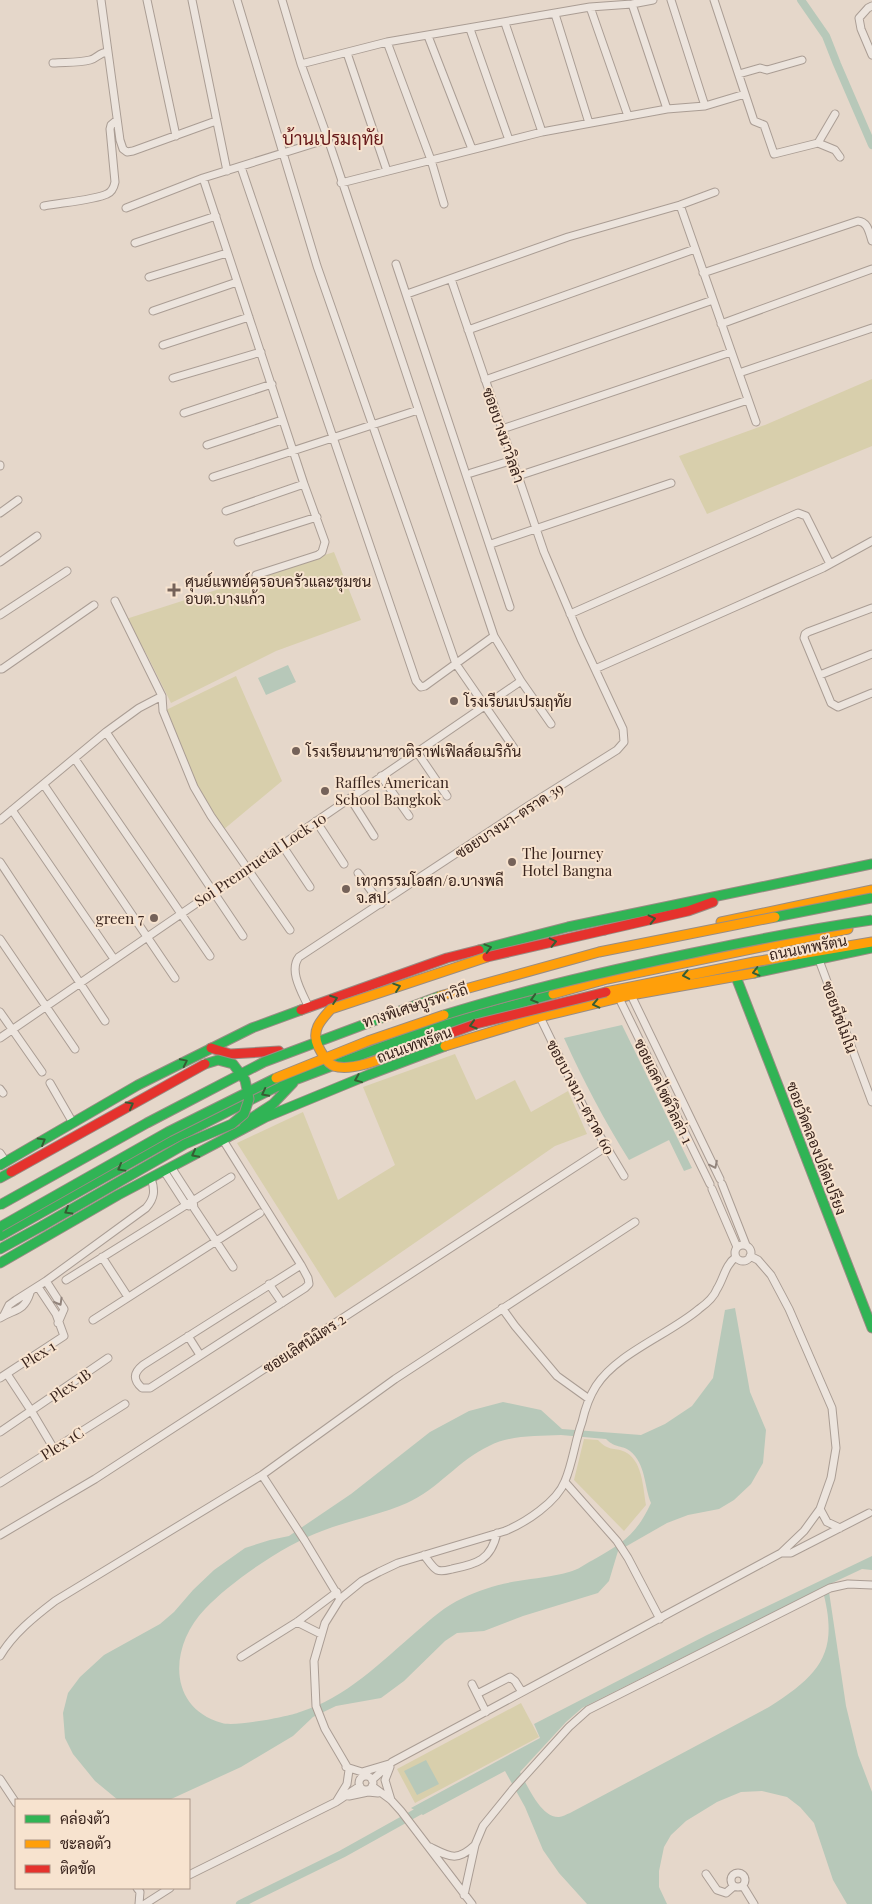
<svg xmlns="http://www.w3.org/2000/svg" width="872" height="1904" viewBox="0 0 872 1904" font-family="'Playfair Display',Sarabun,serif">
	<rect width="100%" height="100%" fill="#e5d7ca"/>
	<path fill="#d8cfac" d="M872,379V446L707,514L679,456L765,425Z
		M334,552L361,620L276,651L171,703L147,655L126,619Z
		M236,676L282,781L223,830L203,804L166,710Z
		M455,1054L476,1100L515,1080L531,1112L568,1091L587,1134L555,1146L335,1298L237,1143L303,1112L338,1200L395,1165L363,1087Z
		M584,1439L598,1440C610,1453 615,1446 627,1453C643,1463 643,1489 646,1505L624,1531L574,1480Z
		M521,1703L539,1737L415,1803L397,1769Z"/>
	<path fill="#b7c8b9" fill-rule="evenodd" d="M288,665L296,682L266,695L258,678Z
		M622,1025L692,1168L684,1171L669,1140L629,1160C604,1120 583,1080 564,1038Z
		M735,1308L750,1392L766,1430L763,1463L751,1484L734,1500L719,1509L688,1515L667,1523L618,1551L609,1581L598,1593L523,1616L484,1631L457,1633L445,1641L404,1681L381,1698L336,1706L313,1717L293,1736L241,1767L169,1800H118L95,1781L73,1754L65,1738L63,1713L68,1693L80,1677L104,1655L160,1624L174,1612L193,1590L214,1570L245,1548L270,1540L289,1536L351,1494L430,1432L469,1411L503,1402L541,1410L562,1429L641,1435L665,1424L692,1406L713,1378L725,1310ZM561,1435L606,1439C616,1449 623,1445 630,1451C646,1464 644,1486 651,1503C636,1535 623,1543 593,1560C585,1564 578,1570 569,1572C552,1577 535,1578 518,1581C499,1584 479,1590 463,1598C445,1606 430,1620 416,1632C381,1662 346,1698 300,1712C287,1717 234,1727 222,1723C166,1707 170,1645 205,1609C231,1581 286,1544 322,1531C350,1520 380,1515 407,1503C437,1490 460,1459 489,1446C511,1435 536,1436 561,1435Z
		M872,1556V1570L862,1569L828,1585L846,1706L858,1755L872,1792V1904H847L833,1880L814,1823L800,1807L787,1797L762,1791L741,1792L717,1802L686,1821L671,1835L664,1847L659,1871V1887L667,1904H587L559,1873L543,1850L525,1807L505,1771L423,1815L411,1808L540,1738L534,1724L707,1635ZM822,1588C840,1652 821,1674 769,1707L570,1813C567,1814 562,1817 559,1817C541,1818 527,1785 520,1772L566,1722L582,1708Z
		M426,1760L439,1784L417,1795L404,1771Z"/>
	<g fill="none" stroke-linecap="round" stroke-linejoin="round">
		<path stroke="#b7c8b9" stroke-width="8" d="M801,0L826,36L837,64L872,145
			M240,1904L342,1854L421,1810"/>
		<defs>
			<path id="street" d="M101,0L120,140L123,149L127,152L133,151L216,121
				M147,0L176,136
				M192,0L227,171
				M237,0L317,266L456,664L514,748
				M282,0L301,64L328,139L494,636L521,681L551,724
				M671,0L705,106
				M714,0L754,121L764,125L774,154L818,143L835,114
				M632,4L667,109
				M872,6L868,8L859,18L861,29L872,55
				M590,7L628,116
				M555,14L589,123
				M505,23L542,132
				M470,29L509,140
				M428,36L472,149
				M387,42L431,160L444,204
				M347,53L387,171
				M53,63C65,62 78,63 90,60C98,58 98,53 108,52
				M301,64L387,42L590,7L632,4L653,0
				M739,74L760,68L767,70L802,60
				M818,143L835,150L840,157
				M241,167L416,681L421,687L425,686L494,636
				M203,178L304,484L325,542L322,552L318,555L256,575
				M341,183L542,132L667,109L705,106L745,94
				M680,205L756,422
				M44,206C59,203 95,200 107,194C112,192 114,187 115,182L110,129L111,125L117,120
				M126,208L203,178L328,139
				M135,243L216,216
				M396,264L510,607
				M703,273L858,221C868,222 869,232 872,241
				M149,277L227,253
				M407,294L568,237L680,205L715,192
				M153,311L237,282
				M721,324L872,269
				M468,330L695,249
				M163,345L249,317
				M739,373L872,328
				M173,378L261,352
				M485,380L713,300
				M184,413L272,384
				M502,429L731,352
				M207,445L282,420
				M0,466V465
				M471,473L513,460
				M518,476L748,400
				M213,477L418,410
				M226,511L304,484
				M0,513L18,500
				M238,542L317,517
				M491,544L671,483
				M0,562L37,536
				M115,601L162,696L163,711L194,787L211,816L290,930
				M872,608L808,632L805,634L804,638L831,703L838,707L872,693
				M570,614L798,513L806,516L830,564
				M0,615L67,571
				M0,669H2L94,605
				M595,669L823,568L872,541
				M820,675L872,654
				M106,732L243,936
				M417,752L447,796
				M75,759L210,956
				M381,776L409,816
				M44,785L175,978
				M350,798L374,836
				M12,810L114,959
				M0,820L106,732L139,708L162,696
				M316,821L344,864
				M282,845L310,887
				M0,862L105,1021
				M358,873L381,904
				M0,939L75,1049
				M819,960L872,1102
				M631,995L720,1179
				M619,998L710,1184
				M309,1008C303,994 288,971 299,957L528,806L617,750L624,742L623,729L581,639L544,552L451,279
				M0,1012L42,1072
				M540,1017L588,1116L624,1176
				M0,1038L521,681
				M50,1083L73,1123
				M0,1089L3,1093
				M223,1140L301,1265L308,1278L309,1284L305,1288L150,1388H142C133,1380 133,1373 143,1365L301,1265
				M0,1153L6,1162
				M171,1167L193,1201L194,1208L233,1267
				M164,1171L186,1205L189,1206
				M722,1184L746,1245
				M712,1189L737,1247
				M735 1253a8 8 0 1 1 16 0a8 8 0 1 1-16 0Z
				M102,1257L128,1297
				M66,1280L231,1177
				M46,1281L64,1309L58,1323
				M269,1284L282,1303
				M502,1308L515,1326L557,1376L589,1399
				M4,1315L9,1305L16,1300L46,1281L146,1208C155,1198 155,1190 151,1178
				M0,1318C14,1309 24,1312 30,1293
				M93,1320L260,1213
				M188,1336L200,1355
				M7,1374L32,1412L54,1449
				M0,1378L64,1336L56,1314L38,1287
				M0,1432L108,1358
				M262,1475L305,1541L340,1599
				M565,1482L617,1541L628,1558L660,1619
				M0,1483L125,1404
				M820,1509L827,1522L840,1528
				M0,1535L95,1479L606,1147
				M781,1553H791L869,1513
				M424,1555C428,1560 432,1567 437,1570C442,1572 448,1570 452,1569C477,1564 491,1560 497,1533
				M297,1622L321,1634
				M0,1656C13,1634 34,1617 55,1601L262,1475L395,1379L635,1222
				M241,1657L297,1622L337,1592
				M472,1684L486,1712
				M477,1694L510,1677L515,1681L522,1692
				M346,1767L362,1772L389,1764
				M390,1767L385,1780L391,1800
				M359 1783a7 7 0 1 1 14 0a7 7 0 1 1-14 0Z
				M0,1779L16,1803
				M372,1780L392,1762L781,1553L804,1531L820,1509L831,1478L836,1448L832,1408L789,1309L771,1275L758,1260L750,1256
				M372,1786L391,1800L401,1811L472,1904
				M349,1796L368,1792L378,1793
				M336,1802L347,1784L349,1770L325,1729L316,1706L314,1661L325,1623L340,1599L362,1581L379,1572L398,1563L505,1531C525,1523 557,1502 565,1481C573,1462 575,1441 582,1422C585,1409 589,1397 596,1386C617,1353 670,1334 699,1309C706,1304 714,1297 717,1289C724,1278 725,1265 736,1257
				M430,1847C450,1857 457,1862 475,1845
				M731 1880a7 7 0 1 1 14 0a7 7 0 1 1-14 0Z
				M706,1874L717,1890L726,1893L734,1886
				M189,1875L336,1802L360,1786
				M743,1886L754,1904
				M137,1888L140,1892L139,1904
				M464,1895L475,1845L483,1826L513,1789L569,1727L588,1710L830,1588L848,1584L872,1585
				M145,1904L170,1888"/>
			<path id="fast" d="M479,950L568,927L872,864
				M754,973L872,948
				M736,977L872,1328
				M243,1129L247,1121L273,1104L293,1083
				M0,1165L138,1085L252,1028L301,1010
				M0,1178L11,1172
				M0,1236L160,1146L276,1087L435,1027L553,994
				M0,1249L42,1226
				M0,1263L118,1195L266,1117L368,1075L445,1046"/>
			<path id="slow" d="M721,922L872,890
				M606,992L754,962L872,942
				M553,994L607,979L848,929
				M445,1046L540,1017L631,995L754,973"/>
			<path id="jam" d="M605,930L688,911L713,902
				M301,1010L447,958L479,950
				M211,1048L230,1054L279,1051"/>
		</defs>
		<use href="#street" stroke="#aa9d94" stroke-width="9"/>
		<use href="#fast" stroke="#998c84" stroke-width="11"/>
		<use href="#slow" stroke="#998c84" stroke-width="11"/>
		<use href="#jam" stroke="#998c84" stroke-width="11"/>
		<use href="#street" stroke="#ece4dd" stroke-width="7"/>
		<use href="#fast" stroke="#30b455" stroke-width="9"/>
		<use href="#slow" stroke="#ff9f0a" stroke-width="9"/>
		<use href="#jam" stroke="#e5322d" stroke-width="9"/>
		<defs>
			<path id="fast-bridge" d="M775,917L872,898
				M444,1015C524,990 606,971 688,954C749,941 810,929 872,920
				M0,1205L147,1123L264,1062L440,996
				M42,1226L185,1144L232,1124L244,1114L249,1099L245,1080L233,1064L218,1060L205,1064
				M0,1227L168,1132L276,1078"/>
			<path id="slow-bridge" d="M440,996L599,952L775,917
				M409,1048C388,1055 361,1070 338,1067C328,1066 322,1054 318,1046C311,1030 321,1020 331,1009L487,957
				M276,1078L368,1041L444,1015"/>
			<path id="jam-bridge" d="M487,957L605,930
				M409,1048L476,1024L606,992
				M11,1172L205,1064"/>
		</defs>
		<use href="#fast-bridge" stroke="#998c84" stroke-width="11" stroke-linecap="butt"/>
		<use href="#slow-bridge" stroke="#998c84" stroke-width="11" stroke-linecap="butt"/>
		<use href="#jam-bridge" stroke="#998c84" stroke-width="11" stroke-linecap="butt"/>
		<use href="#fast-bridge" stroke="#30b455" stroke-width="9"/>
		<use href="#slow-bridge" stroke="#ff9f0a" stroke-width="9"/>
		<use href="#jam-bridge" stroke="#e5322d" stroke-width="9"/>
	</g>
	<defs><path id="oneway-chevron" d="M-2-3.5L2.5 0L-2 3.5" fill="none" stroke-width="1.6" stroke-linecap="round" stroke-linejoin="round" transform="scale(1.25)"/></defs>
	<g stroke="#355d33">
		<use href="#oneway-chevron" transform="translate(652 919) rotate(-13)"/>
		<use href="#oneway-chevron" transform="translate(553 942) rotate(-13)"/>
		<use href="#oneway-chevron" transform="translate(488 948) rotate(-15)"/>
		<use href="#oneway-chevron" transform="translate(756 972) rotate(166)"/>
		<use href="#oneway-chevron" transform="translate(686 975) rotate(169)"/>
		<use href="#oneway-chevron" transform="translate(397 987) rotate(-19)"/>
		<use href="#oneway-chevron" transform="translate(334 999) rotate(-20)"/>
		<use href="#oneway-chevron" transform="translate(534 999) rotate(164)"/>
		<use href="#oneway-chevron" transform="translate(596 1004) rotate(167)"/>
		<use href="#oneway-chevron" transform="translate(473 1025) rotate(163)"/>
		<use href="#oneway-chevron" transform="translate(184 1062) rotate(-26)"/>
		<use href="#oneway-chevron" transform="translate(358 1079) rotate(158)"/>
		<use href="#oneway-chevron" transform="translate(265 1093) rotate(153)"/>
		<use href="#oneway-chevron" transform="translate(130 1105) rotate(-29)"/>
		<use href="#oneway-chevron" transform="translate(42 1141) rotate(-30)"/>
		<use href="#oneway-chevron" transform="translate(195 1154) rotate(152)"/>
		<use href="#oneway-chevron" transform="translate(121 1168) rotate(151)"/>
		<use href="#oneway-chevron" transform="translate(68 1211) rotate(150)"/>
	</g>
	<g stroke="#92847c">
		<use href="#oneway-chevron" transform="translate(714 1165) rotate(64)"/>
		<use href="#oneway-chevron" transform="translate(59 1302) rotate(60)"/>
	</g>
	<g fill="#756259" stroke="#f7e3cf" stroke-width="2">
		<path d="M171.5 582.5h5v5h5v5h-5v5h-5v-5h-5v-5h5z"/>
		<circle cx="454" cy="701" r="5"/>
		<circle cx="296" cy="751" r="5"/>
		<circle cx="325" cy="791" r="5"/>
		<circle cx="512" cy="862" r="5"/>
		<circle cx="346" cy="889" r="5"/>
		<circle cx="154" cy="918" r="5"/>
	</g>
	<g text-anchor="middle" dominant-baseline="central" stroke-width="4" stroke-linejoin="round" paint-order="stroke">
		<g font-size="15" fill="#38231c" stroke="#f7e3cf">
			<text transform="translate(504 435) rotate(71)">ซอยบางนาวิลล่า</text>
			<text transform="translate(509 820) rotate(-33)">ซอยบางนา-ตราด 39</text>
			<text transform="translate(260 859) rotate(-34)">Soi Premruetal Lock 10</text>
			<text transform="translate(808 947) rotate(-11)">ถนนเทพรัตน</text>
			<text transform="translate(415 1005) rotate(-18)">ทางพิเศษบูรพาวิถี</text>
			<text transform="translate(840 1017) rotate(70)">ซอยนีชโมโน</text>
			<text transform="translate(414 1044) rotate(-20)">ถนนเทพรัตน</text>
			<text transform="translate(664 1091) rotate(64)">ซอยเลคไซด์วิลล่า 1</text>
			<text transform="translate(581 1097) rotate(62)">ซอยบางนา-ตราด 60</text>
			<text transform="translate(817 1148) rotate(69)">ซอยวัดคลองปลัดเปรียง</text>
			<text transform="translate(304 1343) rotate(-33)">ซอยเลิศนิมิตร 2</text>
			<text transform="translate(38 1354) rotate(-33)">Plex 1</text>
			<text transform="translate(70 1385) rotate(-35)">Plex 1B</text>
			<text transform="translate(62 1443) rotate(-32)">Plex 1C</text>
		</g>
		<g font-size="15" fill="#38231c" stroke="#f7e3cf" text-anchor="start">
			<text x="185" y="581">ศุนย์แพทย์ครอบครัวและชุมชน<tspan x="185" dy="17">อบต.บางแก้ว</tspan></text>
			<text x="464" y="701">โรงเรียนเปรมฤทัย</text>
			<text x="306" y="751">โรงเรียนนานาชาติราฟเฟิลส์อเมริกัน</text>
			<text x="335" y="782">Raffles American<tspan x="335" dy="17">School Bangkok</tspan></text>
			<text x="522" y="853">The Journey<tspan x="522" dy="17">Hotel Bangna</tspan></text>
			<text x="356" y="880">เทวกรรมโอสก/อ.บางพลี<tspan x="356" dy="17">จ.สป.</tspan></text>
			<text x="144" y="918" text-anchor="end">green 7</text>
		</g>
		<g font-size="18" fill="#67191a" stroke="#f7e3cf">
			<text x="333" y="138">บ้านเปรมฤทัย</text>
		</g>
	</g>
	<rect x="15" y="1799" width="175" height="90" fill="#f7e3cf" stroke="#ab9687"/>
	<rect x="25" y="1815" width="25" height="8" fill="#30b455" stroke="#ab9687"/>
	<text x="60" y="1824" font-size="15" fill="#38231c">คล่องตัว</text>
	<rect x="25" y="1840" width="25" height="8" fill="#ff9f0a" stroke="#ab9687"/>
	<text x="60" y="1849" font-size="15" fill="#38231c">ชะลอตัว</text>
	<rect x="25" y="1865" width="25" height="8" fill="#e5322d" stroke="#ab9687"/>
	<text x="60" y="1874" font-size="15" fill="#38231c">ติดขัด</text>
</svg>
